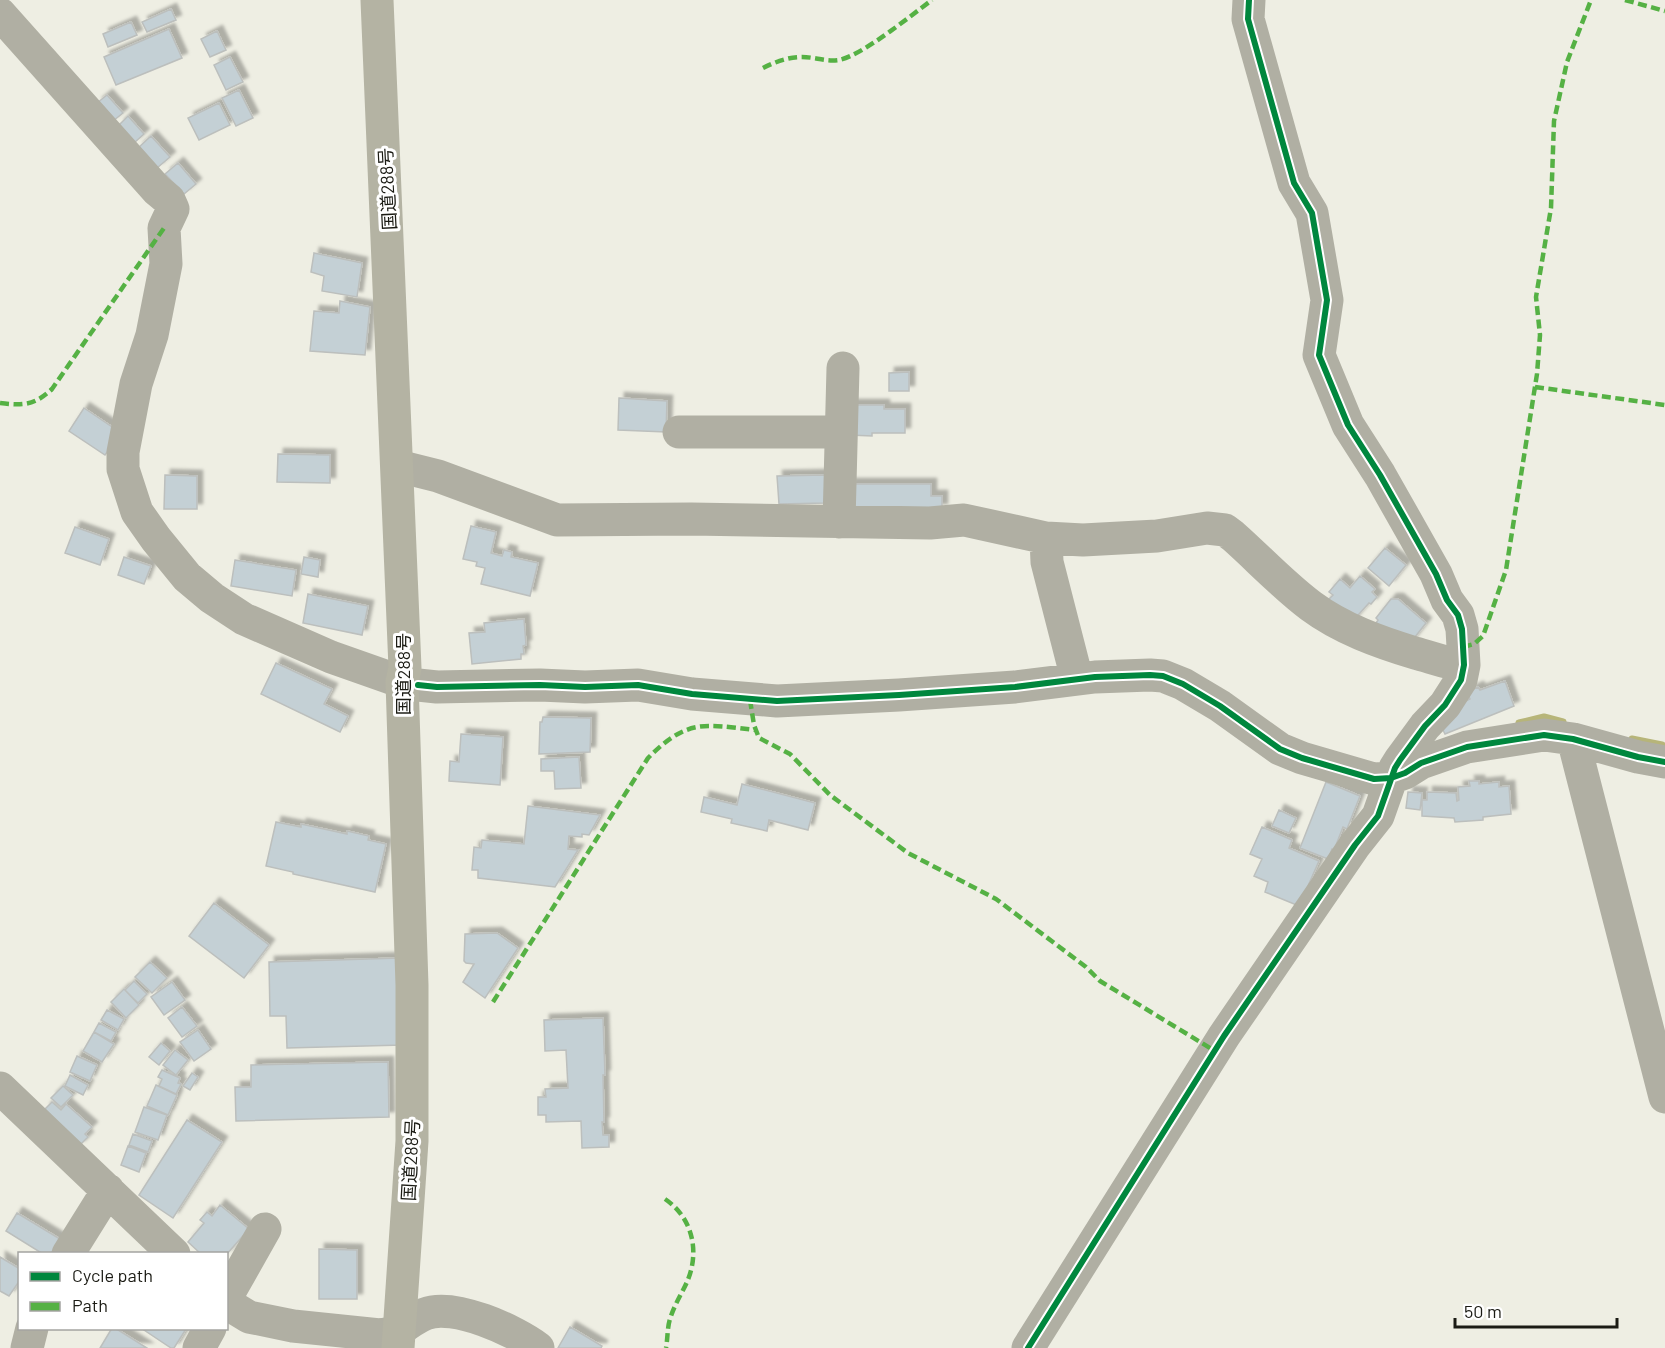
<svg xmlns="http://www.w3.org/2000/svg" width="1665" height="1348" viewBox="0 0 1665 1348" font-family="Barlow,'Noto Sans JP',sans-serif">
	<defs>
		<filter id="shadow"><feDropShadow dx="5.5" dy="-5.5" stdDeviation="1.5" flood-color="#0004"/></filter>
	</defs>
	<rect width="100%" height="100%" fill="#eeeee3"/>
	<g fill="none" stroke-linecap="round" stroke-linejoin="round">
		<path stroke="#b7b579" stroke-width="7" d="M1519,723L1544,717L1563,722
			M1632,739L1662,745"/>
	</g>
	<path fill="#c4d0d5" stroke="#bcbfbd" stroke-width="1.5" filter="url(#shadow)" d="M171,9L176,20L147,32L142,22Z
		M131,22L137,35L108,47L103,34Z
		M169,29L182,58L116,85L104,57Z
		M217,31L226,50L210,57L201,39Z
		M230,57L243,82L226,90L214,65Z
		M239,90L253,118L236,126L222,98Z
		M107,95L123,113L113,121L97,103Z
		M219,103L230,125L199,140L188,118Z
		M128,116L144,134L134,143L119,125Z
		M151,136L170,157L157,168L138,148Z
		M178,163L196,184L184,194L165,174Z
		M314,253L362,263L357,297L322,291L324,276L311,272Z
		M340,301L370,307L365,355L310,351L314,311L339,313Z
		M909,372V391H889V373Z
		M619,398L667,401L666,432L618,430Z
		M849,405H884V409H905V433H872V436L849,435Z
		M84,408L121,433L105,455L69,431Z
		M278,454L330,455V483L277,482Z
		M165,475L197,476V509H164Z
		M825,475L826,503L779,504L777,476Z
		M849,484H931V496H942V509H849Z
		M471,526L496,532L491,553L502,556L504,550L512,552L511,557L538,563L530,596L481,584L485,568L476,566L477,562L463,559Z
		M75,527L109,539L100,565L65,553Z
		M1385,548L1406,565L1389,586L1368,568Z
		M124,557L151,566L144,584L118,575Z
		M304,557L320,560L318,577L301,574Z
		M235,560L296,570L292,596L231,586Z
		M1360,576L1375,589L1372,592L1377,597L1371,604L1369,603L1351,623L1326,602L1333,595L1329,592L1340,579L1350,588Z
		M308,594L368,606L362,635L303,623Z
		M1391,599H1398L1426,623L1411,642L1376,623L1378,620L1376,618Z
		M524,619L526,645L523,646L524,654H521V659L472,664L469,633L485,632L484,623Z
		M276,663L332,689L324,704L348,716L340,732L261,694Z
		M1505,681L1514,706L1445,734L1443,730L1458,705L1470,699L1468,695L1471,690L1478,687L1480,690Z
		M543,717L591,718L590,752L539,754L540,722H542Z
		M461,734L503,737L500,785L449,781L450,761L459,762Z
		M579,757L581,788L555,789L554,771H541V759Z
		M1469,781H1479V784L1499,782V787L1509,786L1511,814L1483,817V820L1455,822L1454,818L1422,816V800H1427V792L1456,793L1457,801L1459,800L1458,787L1470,786Z
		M1326,782L1360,796L1347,829L1343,827L1334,850L1332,849L1328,859L1300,848Z
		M742,784L815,803L808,830L769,820L767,831L731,823L732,819L701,812L704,797L737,805Z
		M1408,792L1422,793L1420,810L1406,808Z
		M528,806L600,815L589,835L582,834V837L569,836L568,849L578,850L555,887L478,878V870H472L474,847L481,848L482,840L524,844Z
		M1279,810L1296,818L1289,833L1272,826Z
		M276,822L301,827V824L347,834V831L369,836L368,840L386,844L375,892L293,874V872L266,866Z
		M1262,827L1292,840L1289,848L1319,861L1299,906L1265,892L1268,882L1254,876L1262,859L1250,854Z
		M214,903L269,945L244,978L189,936Z
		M497,933L518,948L485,998L463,982L474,964L466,963L464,961L465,934Z
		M401,958L403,1045L287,1048L286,1016H270L269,962Z
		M150,962L167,978L152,993L135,977Z
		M134,981L147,994L138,1003L125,990Z
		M172,982L185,1000L164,1015L151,997Z
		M124,989L139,1005L126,1018L111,1002Z
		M182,1007L197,1026L182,1037L168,1018Z
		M107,1010L124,1019L118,1030L101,1020Z
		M603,1018L605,1075H603L604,1122H602L603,1135H609V1147L582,1148L581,1121L546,1122V1115H538V1097H546L545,1089L568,1088L566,1050L545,1051L544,1020Z
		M99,1023L116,1032L111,1041L94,1032Z
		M198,1030L211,1049L194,1061L180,1042Z
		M94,1032L114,1044L102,1062L83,1051Z
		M161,1043L170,1051L159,1065L149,1057Z
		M175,1050L188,1060L176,1075L163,1065Z
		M77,1056L97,1065L90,1081L70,1072Z
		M388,1062L389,1117L236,1121L235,1087H251V1065Z
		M162,1070L180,1078L178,1083L181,1084L176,1094L159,1086L162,1079L158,1077Z
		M192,1073L198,1077L190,1090L183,1086Z
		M70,1075L88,1085L83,1095L65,1086Z
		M156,1085L177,1095L168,1115L147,1106Z
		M63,1086L73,1095L61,1107L51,1098Z
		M52,1102L61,1110L66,1104L92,1127L85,1134L88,1137L79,1146L45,1109Z
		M144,1107L167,1115L158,1140L135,1132Z
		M187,1120L222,1142L173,1218L139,1195Z
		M133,1134L152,1141L148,1152L129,1145Z
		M128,1146L146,1153L139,1172L121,1165Z
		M220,1205L249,1229L226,1255V1254H201L188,1242L204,1223L200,1220L207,1212L212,1216Z
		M17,1213L60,1239L51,1254H43L6,1231Z
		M319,1249L357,1250V1299H319Z
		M0,1257L20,1269V1280L9,1296L0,1291Z
		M570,1327L602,1346L601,1348H558Z
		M112,1328H115L147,1348H100Z
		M141,1328H185L186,1329L174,1348H171Z"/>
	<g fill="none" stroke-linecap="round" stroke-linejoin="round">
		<path stroke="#b0afa3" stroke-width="33" d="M0,14L157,190L169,200L173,209L164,228L166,264L152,335L136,384L123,452V469L137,512L156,539L187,577L212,598L244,619L331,657L402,682
			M679,432H841
			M398,466L438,476L557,520L691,519L930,523L964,520L1046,538L1083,540L1157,536L1207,528L1225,530L1233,536C1259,559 1283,585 1311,606C1342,629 1379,642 1415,653C1431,657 1447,664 1464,665
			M839,522L843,368
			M1046,538L1047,562L1077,679
			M418,685L437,687L540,685L585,687L638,685L692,694L777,701L899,695L1015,687L1095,677L1150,675L1163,676L1183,684L1220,706L1280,749L1302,758L1374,779L1391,778L1405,773L1421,763L1467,747L1544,735L1573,739L1638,757L1665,762
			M1573,739L1665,1097
			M0,1088L174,1254
			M68,1254L108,1190
			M226,1298L265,1229
			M226,1303L249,1317L293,1326L380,1335C403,1333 407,1321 425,1314C453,1302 516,1331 538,1348
			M27,1348L32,1328
			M199,1348L210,1328
			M1028,1348L1224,1036L1355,845L1378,816L1395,768L1400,760L1425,726L1445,705L1461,680L1464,665L1462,629L1458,615L1447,600L1436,574L1380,475L1348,425L1319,355L1327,300L1312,213L1294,183L1248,19L1249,0"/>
		<path stroke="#b4b3a3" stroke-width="33" d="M377,0C388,223 397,446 405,668L402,682L412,985V1141L398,1348"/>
		<path stroke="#55b144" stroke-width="4.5" stroke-dasharray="9 4.5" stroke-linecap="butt" d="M1625,0L1665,11
			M763,68C775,62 788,57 802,57C815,57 826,62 839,60C863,55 910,16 932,0
			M1535,387L1665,405
			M0,403C24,406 35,405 52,389L164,228
			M1463,647L1474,644L1483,636L1506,570L1537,374L1540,335L1536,297L1551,208L1554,121L1567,62L1591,0
			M750,700L754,725L759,738L790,754L830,795L908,853L996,899L1086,967L1100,981L1215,1051
			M493,1002L648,758C687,719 703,724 755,730
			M665,1199C693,1218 700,1252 687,1282C682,1293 675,1304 671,1316C667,1326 668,1337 666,1348"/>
		<defs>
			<path id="cycleway" d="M418,685L437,687L540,685L585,687L638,685L692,694L777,701L899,695L1015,687L1095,677L1150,675L1163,676L1183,684L1220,706L1280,749L1302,758L1374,779L1391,778L1405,773L1421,763L1467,747L1544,735L1573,739L1638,757L1665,762
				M1028,1348L1224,1036L1355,845L1378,816L1395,768L1400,760L1425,726L1445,705L1461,680L1464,665L1462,629L1458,615L1447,600L1436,574L1380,475L1348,425L1319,355L1327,300L1312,213L1294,183L1248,19L1249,0"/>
		</defs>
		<use href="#cycleway" stroke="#fff" stroke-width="10"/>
		<use href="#cycleway" stroke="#00873e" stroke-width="6"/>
	</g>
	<g text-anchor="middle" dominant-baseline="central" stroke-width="6" stroke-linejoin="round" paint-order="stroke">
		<g font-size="18" fill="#1b1b14" stroke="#fff">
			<text transform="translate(387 189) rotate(-93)">国道288号</text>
			<text transform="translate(403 674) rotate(-90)">国道288号</text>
			<text transform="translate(410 1160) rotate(-87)">国道288号</text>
		</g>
	</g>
	<rect x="18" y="1252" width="210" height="78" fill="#ffffff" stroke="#a4a4a1" stroke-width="1.5"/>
	<rect x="30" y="1272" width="30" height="9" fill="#00873e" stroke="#a4a4a1" stroke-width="1.5"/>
	<text x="72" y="1282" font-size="18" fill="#1b1b14">Cycle path</text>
	<rect x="30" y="1302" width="30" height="9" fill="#55b144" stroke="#a4a4a1" stroke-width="1.5"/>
	<text x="72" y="1312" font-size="18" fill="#1b1b14">Path</text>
	<path d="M1455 1318v9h162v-9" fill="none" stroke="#1b1b14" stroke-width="3"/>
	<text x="1464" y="1318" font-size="18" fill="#1b1b14" stroke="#ffffff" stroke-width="4.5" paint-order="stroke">50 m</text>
</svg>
